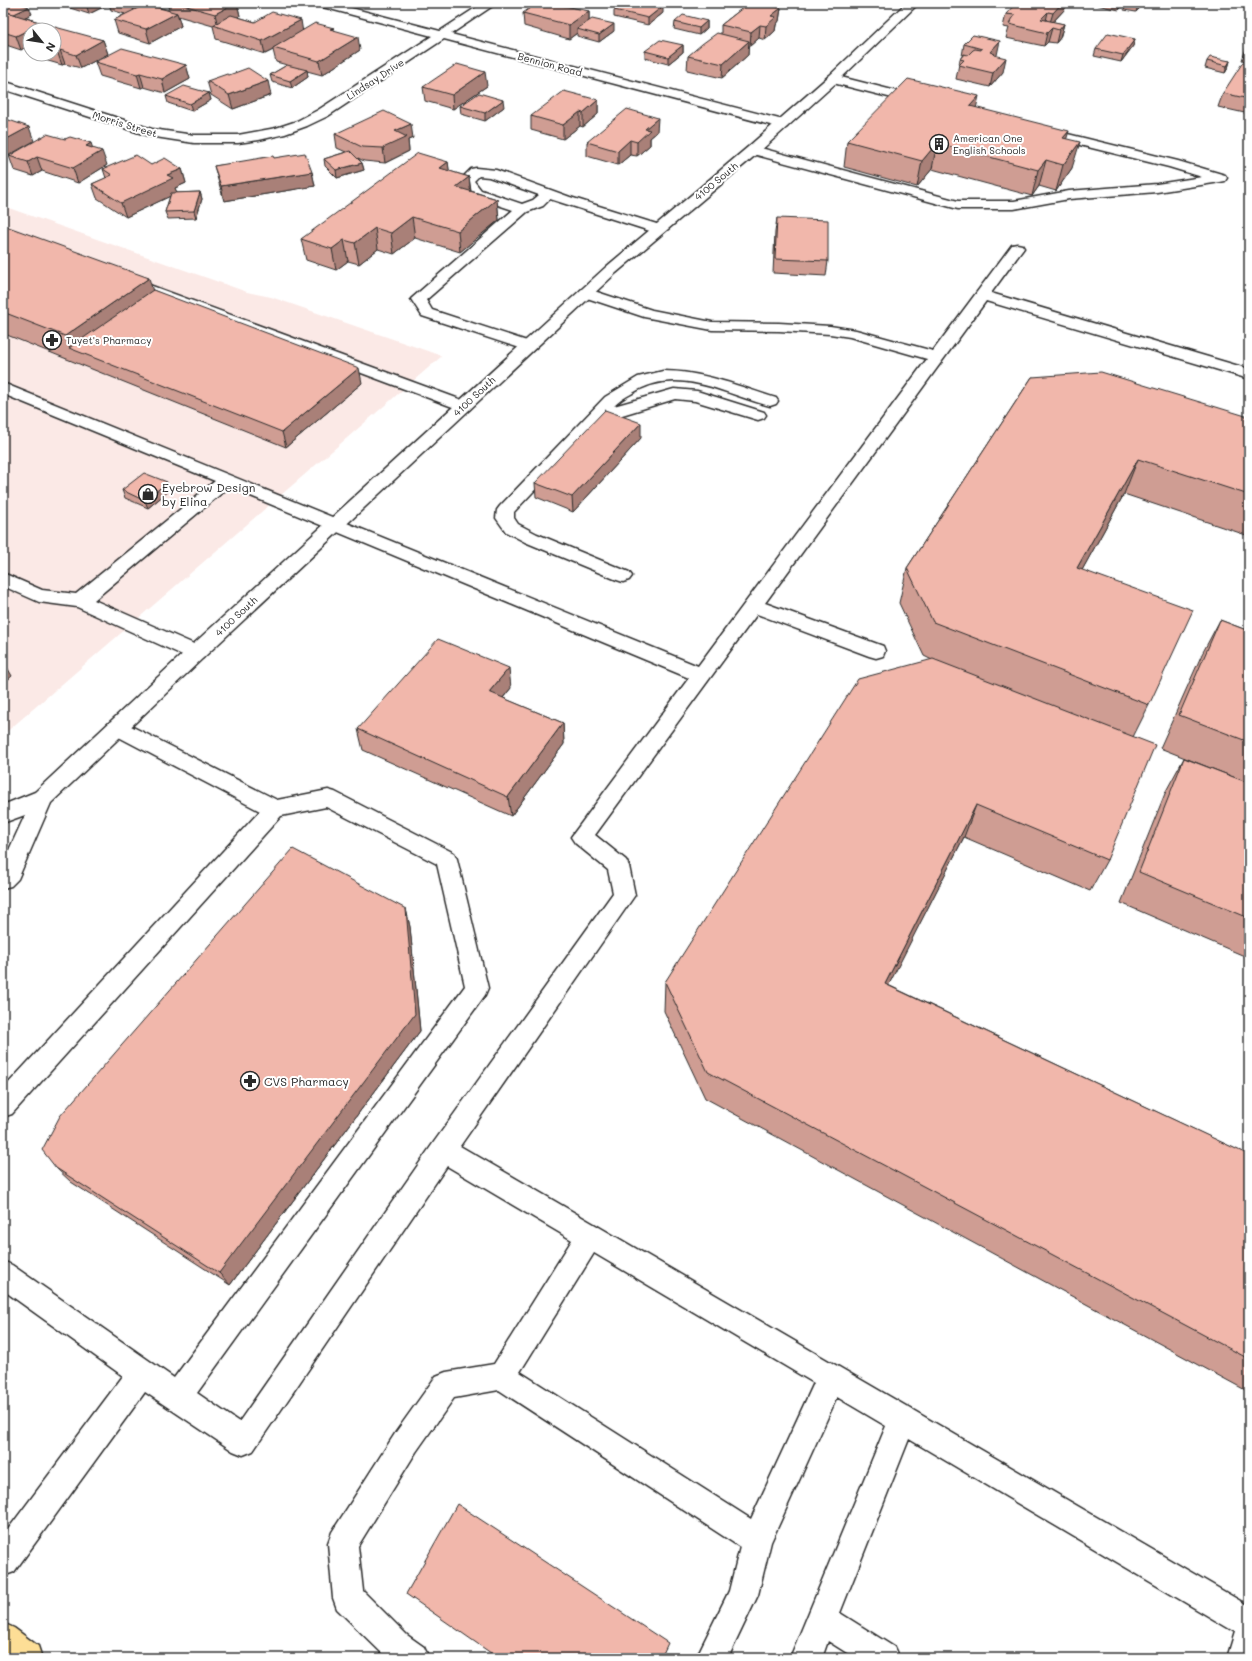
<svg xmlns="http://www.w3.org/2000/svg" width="1252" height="1661" viewBox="0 0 1252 1661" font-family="Mali,sans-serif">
	<rect width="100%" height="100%" fill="#fff"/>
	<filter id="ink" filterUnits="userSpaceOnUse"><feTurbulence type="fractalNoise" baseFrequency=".025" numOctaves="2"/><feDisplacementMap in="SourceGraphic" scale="8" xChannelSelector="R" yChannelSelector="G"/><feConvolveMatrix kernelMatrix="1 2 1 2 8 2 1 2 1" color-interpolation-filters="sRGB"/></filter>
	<g filter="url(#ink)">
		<path fill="#fbe9e6" d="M3,206L247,292L271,297L442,356L3,735Z"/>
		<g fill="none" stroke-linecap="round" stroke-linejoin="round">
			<defs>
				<path id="lane" d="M833,75L924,98L926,101L924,104L920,105L829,82L827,79L829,76Z
					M1039,127L1178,161L1225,175L1227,178L1225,181L1220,182L1157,192L1069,199L1014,209H958L749,153L747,150L749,147L753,146L958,201H1014L1069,191L1157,184L1202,177L1169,167L1035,134L1033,131L1035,128Z
					M476,168L496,170L570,197L663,226L665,229L663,232H653L550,199L543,206L527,212L426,300L432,310L533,343L536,346L533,349L528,351L523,349L422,316L411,299L513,210L471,196L460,180L471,169ZM479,176L489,177L539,195L533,200L522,204L481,190L474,181Z
					M1017,244L1022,245L1024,248L991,293L1249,369V379L986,301L765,603L883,646L885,651L883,656L876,658L869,656L757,614L595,835L626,860L629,866L635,895L460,1146L1249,1606V1658H1227L1235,1632L909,1439L840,1613L894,1647L899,1658H855L828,1641L822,1658H790L886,1426L837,1397L771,1542L758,1595L728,1658H696L729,1591L740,1547L499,1390L454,1398L416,1452L358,1546L363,1591L407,1635L424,1647L429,1658H387L337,1609L333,1598L328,1543L332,1532L396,1432L436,1376L446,1372L494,1364L572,1240L447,1166L253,1451L243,1455L233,1451L145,1392L14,1572L3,1576V1536L123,1376L3,1290V1261L12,1265L174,1378L465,986L437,864L326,807L281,816L12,1114L3,1117V1089L260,811L111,733L108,728L111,723L118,720L125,723L277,800L328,790L335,792L454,853L457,859L488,988L485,995L197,1393L239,1422L434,1142L613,893L608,870L575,843L571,837L689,678L229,487L94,600L203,648L205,653L203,658L196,660L189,658L77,607L39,602L3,586V573L42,590L76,594L215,481L3,394V383L698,666L927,359L850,337L830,334L779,331L712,330L644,317L581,296L579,293L581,290L586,289L591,290L652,310L712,322L779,323L830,326L856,330L933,351L1012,245ZM594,1253L814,1383L751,1519L520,1372Z
					M125,276L470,403L472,406L470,409L464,411L458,409L120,283L118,280L120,277Z
					M663,371C702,371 738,386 776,398L778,401L776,404L770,406C723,394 678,364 631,394C625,397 619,401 614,406L674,389L697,391L764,412L766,415L764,418L758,420L695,401L675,399L599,422L514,512V518L518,524L537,534L629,572L632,576L629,580L623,582L617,580L525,542L506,532L496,518L497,510L500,506L605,397L638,377Z"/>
				<path id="street" d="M313,3H332L440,31L483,3H497L451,34L787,121L788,124L787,127L782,128L444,39L328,116L307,126L285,134L259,140L238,143H194L149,136L3,89V81L152,129L194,135H238L276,128L297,121L318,110L432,36L315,5Z"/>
				<path id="secondary" d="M906,3H919L837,82L758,153L616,273L203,658L51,803L18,879L11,886L3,888V863L25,815L3,823V805L35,792L189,648L606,267L748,147L829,76Z"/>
				<path id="primary" d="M3,1623L14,1628L38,1646L42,1658H3Z"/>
			</defs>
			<use href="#lane" stroke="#2b2b2b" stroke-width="3"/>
			<use href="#street" stroke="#2b2b2b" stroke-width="3"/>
			<use href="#secondary" stroke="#2b2b2b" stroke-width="3"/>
			<use href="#primary" stroke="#2b2b2b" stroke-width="3"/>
			<use href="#lane" fill="#fff" fill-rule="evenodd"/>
			<use href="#street" fill="#fff" fill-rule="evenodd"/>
			<use href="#secondary" fill="#fff" fill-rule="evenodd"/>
			<use href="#primary" fill="#fdde96" fill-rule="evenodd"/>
		</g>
		<path fill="#cf9d93" stroke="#2b2b2b" d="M69,3H166L157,7L169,10L167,3H237L240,16L238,17L255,22L303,30L334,28V30L360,50L322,75L307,71L308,77L292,88L272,82L270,75L287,65L276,62L273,50L265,54L216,39L213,26L178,16L181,26L150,43L118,33L114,20L125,14L111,10L109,4L89,14L70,8Z
			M749,3H777L773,6L781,8L779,21L776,25L775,31L765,40L759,38L750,46H748V55L722,78L687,70L688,56L721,34V25Z
			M1098,3H1123V5L1119,10L1097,5Z
			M1127,3H1141L1139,9L1136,12L1124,10Z
			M3,6L32,14L24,17L42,23L45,30H30V53L27,46L21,50L3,44Z
			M1065,9L1053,22L1064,24L1060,38L1056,43L1048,42L1044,46L1006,38L1009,28L1003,27L1006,14Z
			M614,10L663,13L648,25L614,17Z
			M589,11V21L614,31L599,42L577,36V33L569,39L524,26L523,13Z
			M707,21V28L699,35L674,29L675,22Z
			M54,30L103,40L108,54L81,68L65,64L62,65L31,56L30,54H54Z
			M973,35L997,55L996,56L1003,72L990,87L956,79L960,59L962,56L964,44Z
			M1135,39L1133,46L1121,62L1094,56L1096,49Z
			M683,45V52L668,64L645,58V51Z
			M1249,45V62L1242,60L1247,46Z
			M1207,61H1230L1228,68L1225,73L1205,68Z
			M95,62L186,65L190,79L165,93L144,87L141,88L100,76Z
			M1249,63V114L1218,107L1223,93Z
			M207,81L271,95L233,109L211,95Z
			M487,86L453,109L425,101L423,87Z
			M209,93L211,100L192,111L168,103L166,96Z
			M598,100V114L583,127L580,126L563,139L531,130V116Z
			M460,106L504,107L485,121L461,114Z
			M976,108L1066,139L1072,168L1056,191L1039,186L1032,196L932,169L917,187L844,167L847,141Z
			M657,132L650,138V145L637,156L630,155L618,165L587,156V142Z
			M335,134L413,138L408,140L409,151L385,163L364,161L358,158L362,163L364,170L337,178L325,166L324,159L346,152L337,148Z
			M65,139L92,148L107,165L78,183L42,171L33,176L14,170L9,156Z
			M274,158L312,172L315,186L224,201L214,166Z
			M448,162L449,171L469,177L471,191L497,199L499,220L460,252L415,238L394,254L378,249L359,264L348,261L336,270L306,260L301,239Z
			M151,165L182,169L186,183L175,188L177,193L200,192L202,199L196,218L168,219L165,212L170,196L126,217L97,198L92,184L106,178L103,169Z
			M777,218L828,261L826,276L773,273L775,232Z
			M3,225L153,290L362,383L286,447L7,335L4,329H3Z
			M1032,377L1249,417V536L1124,494L1082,570L1149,705L1133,737L1107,860L1090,891L964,837L888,985L1246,1154L1249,1142V1392L705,1098L664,1011L665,982L932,660L924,656L899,603L907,568Z
			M641,438L573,512L536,497L535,483Z
			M122,490H170L148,508L125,498Z
			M1220,620L1249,631V958L1121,903L1166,791L1184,758L1238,779L1160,748L1202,654Z
			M511,688L503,698L563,723L564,744L511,816L363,750L358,729Z
			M406,909L410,927L420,1031L230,1285L71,1182L56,1168Z"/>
		<path fill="#a98078" stroke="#2b2b2b" d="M95,3H109V4L89,14L87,7Z
			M133,3H166L135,17L132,4Z
			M236,3H237L240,16L219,27H218L215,14Z
			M771,3H777L771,7Z
			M1062,3H1066L1065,9L1049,26L1053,13Z
			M1121,3H1123V5L1119,10Z
			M1140,3L1139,9L1136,12L1138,6Z
			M663,6V13L648,25V18Z
			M29,7L32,14L12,23L9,16Z
			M781,8L779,21L776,25L775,31L765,40L766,26L771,16Z
			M589,11V25L577,29V33L569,39V25Z
			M1048,12L1045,25L1041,19Z
			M177,13L181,26L150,43L146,29Z
			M301,20L303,33L273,48V50L265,54L262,41Z
			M707,21V28L699,35V28Z
			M42,23L45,30H30V43L26,42L27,46L21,50L16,36Z
			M614,24V31L599,42V35Z
			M1064,24L1060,38L1056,43L1059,30Z
			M760,25L759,38L750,46L751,32Z
			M1052,28L1048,42L1044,46L1047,33Z
			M358,37L360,50L322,75L319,61Z
			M1135,39L1133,46L1121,62L1123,55Z
			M103,40L108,54L81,68L76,55Z
			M749,41L748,55L722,78L723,64Z
			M1000,41L997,55L994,58L990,52Z
			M683,45V52L668,64V57Z
			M60,50L65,64L62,65L57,51Z
			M1006,58L1003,72L990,87L993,73Z
			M1230,61L1228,68L1225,73L1227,66Z
			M186,65L190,79L165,93L162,79Z
			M307,70L308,77L292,88L290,81Z
			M485,72L487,86L453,109L452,95Z
			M140,73L144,87L141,88L137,74Z
			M268,81L271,95L233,109L229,95Z
			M209,93L211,100L192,111L190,104Z
			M979,96L973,122L970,106Z
			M503,100L504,107L485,121V113Z
			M598,100V114L583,127V113Z
			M580,112V126L563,139V125Z
			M658,118L657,132L650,138V145L637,156V142L645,129Z
			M411,124L413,138L408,140L409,151L385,163L383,148L395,131Z
			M29,127L34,141L4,158L3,154V141Z
			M1069,131L1061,157L1056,164L1063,138Z
			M630,140V155L618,165V151Z
			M1080,142L1072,168L1056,191L1063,165Z
			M91,143L95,155L102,151L107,165L78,183L73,168L86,146Z
			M937,143L932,169L917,187L922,161Z
			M37,157L42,171L33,176L28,162Z
			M1046,160L1039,186L1032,196L1038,170Z
			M448,162L451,182L440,168Z
			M362,163L364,170L337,178L336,170Z
			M182,169L186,183L175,188L177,193L126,217L121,203L167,175Z
			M312,172L315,186L224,201L221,186Z
			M469,177L471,197L456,187Z
			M200,192L202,199L196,218L194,211Z
			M497,199L499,220L460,252L458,231Z
			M412,217L415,238L394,254L391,233Z
			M375,228L378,249L359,264L355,243Z
			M344,240L348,261L336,270L332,249Z
			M149,278L157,305L70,348L65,336Z
			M359,368L362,383L286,447L282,432Z
			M641,423V438L573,512L572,497Z
			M1138,459L1124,494L1064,603L1077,568Z
			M167,482L170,490L148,508L145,501Z
			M3,660L12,676L3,684Z
			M509,668L511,688L491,712L489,692Z
			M563,723L564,744L511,816L508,797Z
			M976,805L964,837L875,1012L885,984Z
			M406,909L410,927L420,1031L230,1285L219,1273Z"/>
		<path fill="#f1b7ab" stroke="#2b2b2b" d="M9,3H16L29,7L14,14L3,11V6Z
			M74,3H95L87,7Z
			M176,3H236L215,14Z
			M537,3H551L589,11L569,25L523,13Z
			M623,3H650L663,6L648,18L614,10Z
			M749,3H760L781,8L771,16L776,17L766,26L760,25L751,32L721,25Z
			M1016,3L1021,4V3H1062L1053,13L1048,12L1041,19L1064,24L1059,30L1052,28L1047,33L1009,24L1015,15L1006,14Z
			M1126,3H1140L1138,6Z
			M146,4L177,13L146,29L114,20Z
			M3,11L42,23L16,36L3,32Z
			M272,12L301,20L262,41L213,25L231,15L255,22Z
			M683,15L707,21L699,28L675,22Z
			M592,19L614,24L599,35L577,29Z
			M315,23L334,28L330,29L358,37L319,61L273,48Z
			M55,27L103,40L76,55L60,50L57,51L54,50V30H50Z
			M717,33L749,41L723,64L688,56L702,44Z
			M1108,33L1135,39L1123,55L1096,49Z
			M973,35L1000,41L990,52L995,54L994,55L1006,58L993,73L959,65L964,60L960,59L964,54L968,55L973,50L975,49L981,50L982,49L964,44Z
			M30,40V43L26,42Z
			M660,40L683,45L668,57L645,51Z
			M122,48L186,65L162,79L140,73L137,74L95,62Z
			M1210,57L1230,61L1227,66L1207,61Z
			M1243,62L1249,63V99L1223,93Z
			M457,64L485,72L452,95L423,87Z
			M287,65L307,70L290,81L270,75Z
			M248,68L268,81L229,95L207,81L227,74L229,75Z
			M908,79L979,96L970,106L1069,131L1063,138L1080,142L1063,165L1046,160L1038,170L937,143L922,161L847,141Z
			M184,86L209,93L190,104L166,96Z
			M564,91L598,100L583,113L580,112L563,125L531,116Z
			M479,93L503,100L485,113L460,106Z
			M627,109L658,118L645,129L650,130L637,142L630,140L618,151L587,142Z
			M384,111L411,124L395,131L407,137L383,148L362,147L335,134Z
			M3,118L29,127L3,141Z
			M47,134L65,139L70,137L91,143L86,146L102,151L73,168L37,157L28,162L9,156Z
			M350,151L362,163L336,170L324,159Z
			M305,153L312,172L221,186L214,166L273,156L274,158Z
			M418,153L448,162L440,168L469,177L456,187L497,199L458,231L412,217L391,233L375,228L355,243L344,240L332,249L301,239Z
			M136,155L151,165L165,158L182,169L167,175L173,178L121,203L92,184L112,175L103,169Z
			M200,192L194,211L165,212L171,193Z
			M777,218L828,220V261L775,259Z
			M3,225L149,278L65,336L3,312Z
			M153,290L359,368L282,432L69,348Z
			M1101,372L1249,417V495L1138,459L1077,568L1193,610L1149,705L933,622L907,568L1032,377Z
			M605,410L641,423L572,497L535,483Z
			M144,473L167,482L145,501L122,490Z
			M1220,620L1249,631V742L1179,715Z
			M438,639L509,668L489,692L563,723L508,797L358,729Z
			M933,659L1155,745L1107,860L976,805L885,984L1249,1155V1359L708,1072L665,982L858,679Z
			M1184,758L1249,783V918L1139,872Z
			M293,849L406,909L415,1014L219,1273L56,1168L42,1150L60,1116Z
			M457,1504L668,1643L661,1658H498L406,1594Z"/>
	</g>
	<defs>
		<symbol id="building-ring" viewBox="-11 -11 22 22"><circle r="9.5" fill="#fff" stroke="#2b2b2b" stroke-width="1.5"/><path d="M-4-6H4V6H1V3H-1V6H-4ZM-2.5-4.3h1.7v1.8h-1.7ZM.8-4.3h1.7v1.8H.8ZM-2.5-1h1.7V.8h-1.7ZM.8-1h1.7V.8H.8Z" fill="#2b2b2b"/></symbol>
		<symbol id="pharmacy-ring" viewBox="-11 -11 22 22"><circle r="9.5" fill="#fff" stroke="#2b2b2b" stroke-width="1.5"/><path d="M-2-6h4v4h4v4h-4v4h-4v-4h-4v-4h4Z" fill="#2b2b2b"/></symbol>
		<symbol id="shop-ring" viewBox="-11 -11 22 22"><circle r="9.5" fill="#fff" stroke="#2b2b2b" stroke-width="1.5"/><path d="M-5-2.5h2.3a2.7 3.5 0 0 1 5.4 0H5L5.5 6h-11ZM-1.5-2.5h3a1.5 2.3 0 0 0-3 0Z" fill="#2b2b2b"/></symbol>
	</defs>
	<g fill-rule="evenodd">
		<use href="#building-ring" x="928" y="133" width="22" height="22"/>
		<use href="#pharmacy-ring" x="41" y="329" width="22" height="22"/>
		<use href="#shop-ring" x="137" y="483" width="22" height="22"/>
		<use href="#pharmacy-ring" x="239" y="1070" width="22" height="22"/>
	</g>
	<g text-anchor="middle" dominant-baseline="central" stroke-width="4" stroke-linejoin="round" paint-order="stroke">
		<g font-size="10" fill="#2b2b2b" stroke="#fff">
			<text transform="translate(550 64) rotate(15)">Bennion Road</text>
			<text transform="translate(375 79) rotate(-33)">Lindsay Drive</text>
			<text transform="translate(125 124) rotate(17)">Morris Street</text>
			<text transform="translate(716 181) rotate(-40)">4100 South</text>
			<text transform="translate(474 396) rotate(-43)">4100 South</text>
			<text transform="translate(236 616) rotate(-43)">4100 South</text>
		</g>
		<g font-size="10" fill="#2b2b2b" stroke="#fff" text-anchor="start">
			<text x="953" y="138">American One<tspan x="953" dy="12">English Schools</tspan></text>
			<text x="66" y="340">Tuyet's Pharmacy</text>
		</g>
		<g font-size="12" fill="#2b2b2b" stroke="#fff" text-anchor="start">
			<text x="162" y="487">Eyebrow Design<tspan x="162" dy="14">by Elina</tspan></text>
			<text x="264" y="1081">CVS Pharmacy</text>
		</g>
	</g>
	<rect width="1252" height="1661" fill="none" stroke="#fff" stroke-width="16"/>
	<rect x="8" y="8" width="1236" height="1645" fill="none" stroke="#2b2b2b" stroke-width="1.5" filter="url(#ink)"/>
	<g transform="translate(42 42) rotate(120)"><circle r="19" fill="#ffffff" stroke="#aaaaaa"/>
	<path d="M0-3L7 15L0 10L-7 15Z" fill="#2b2b2b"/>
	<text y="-6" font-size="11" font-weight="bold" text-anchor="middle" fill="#2b2b2b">N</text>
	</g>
</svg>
